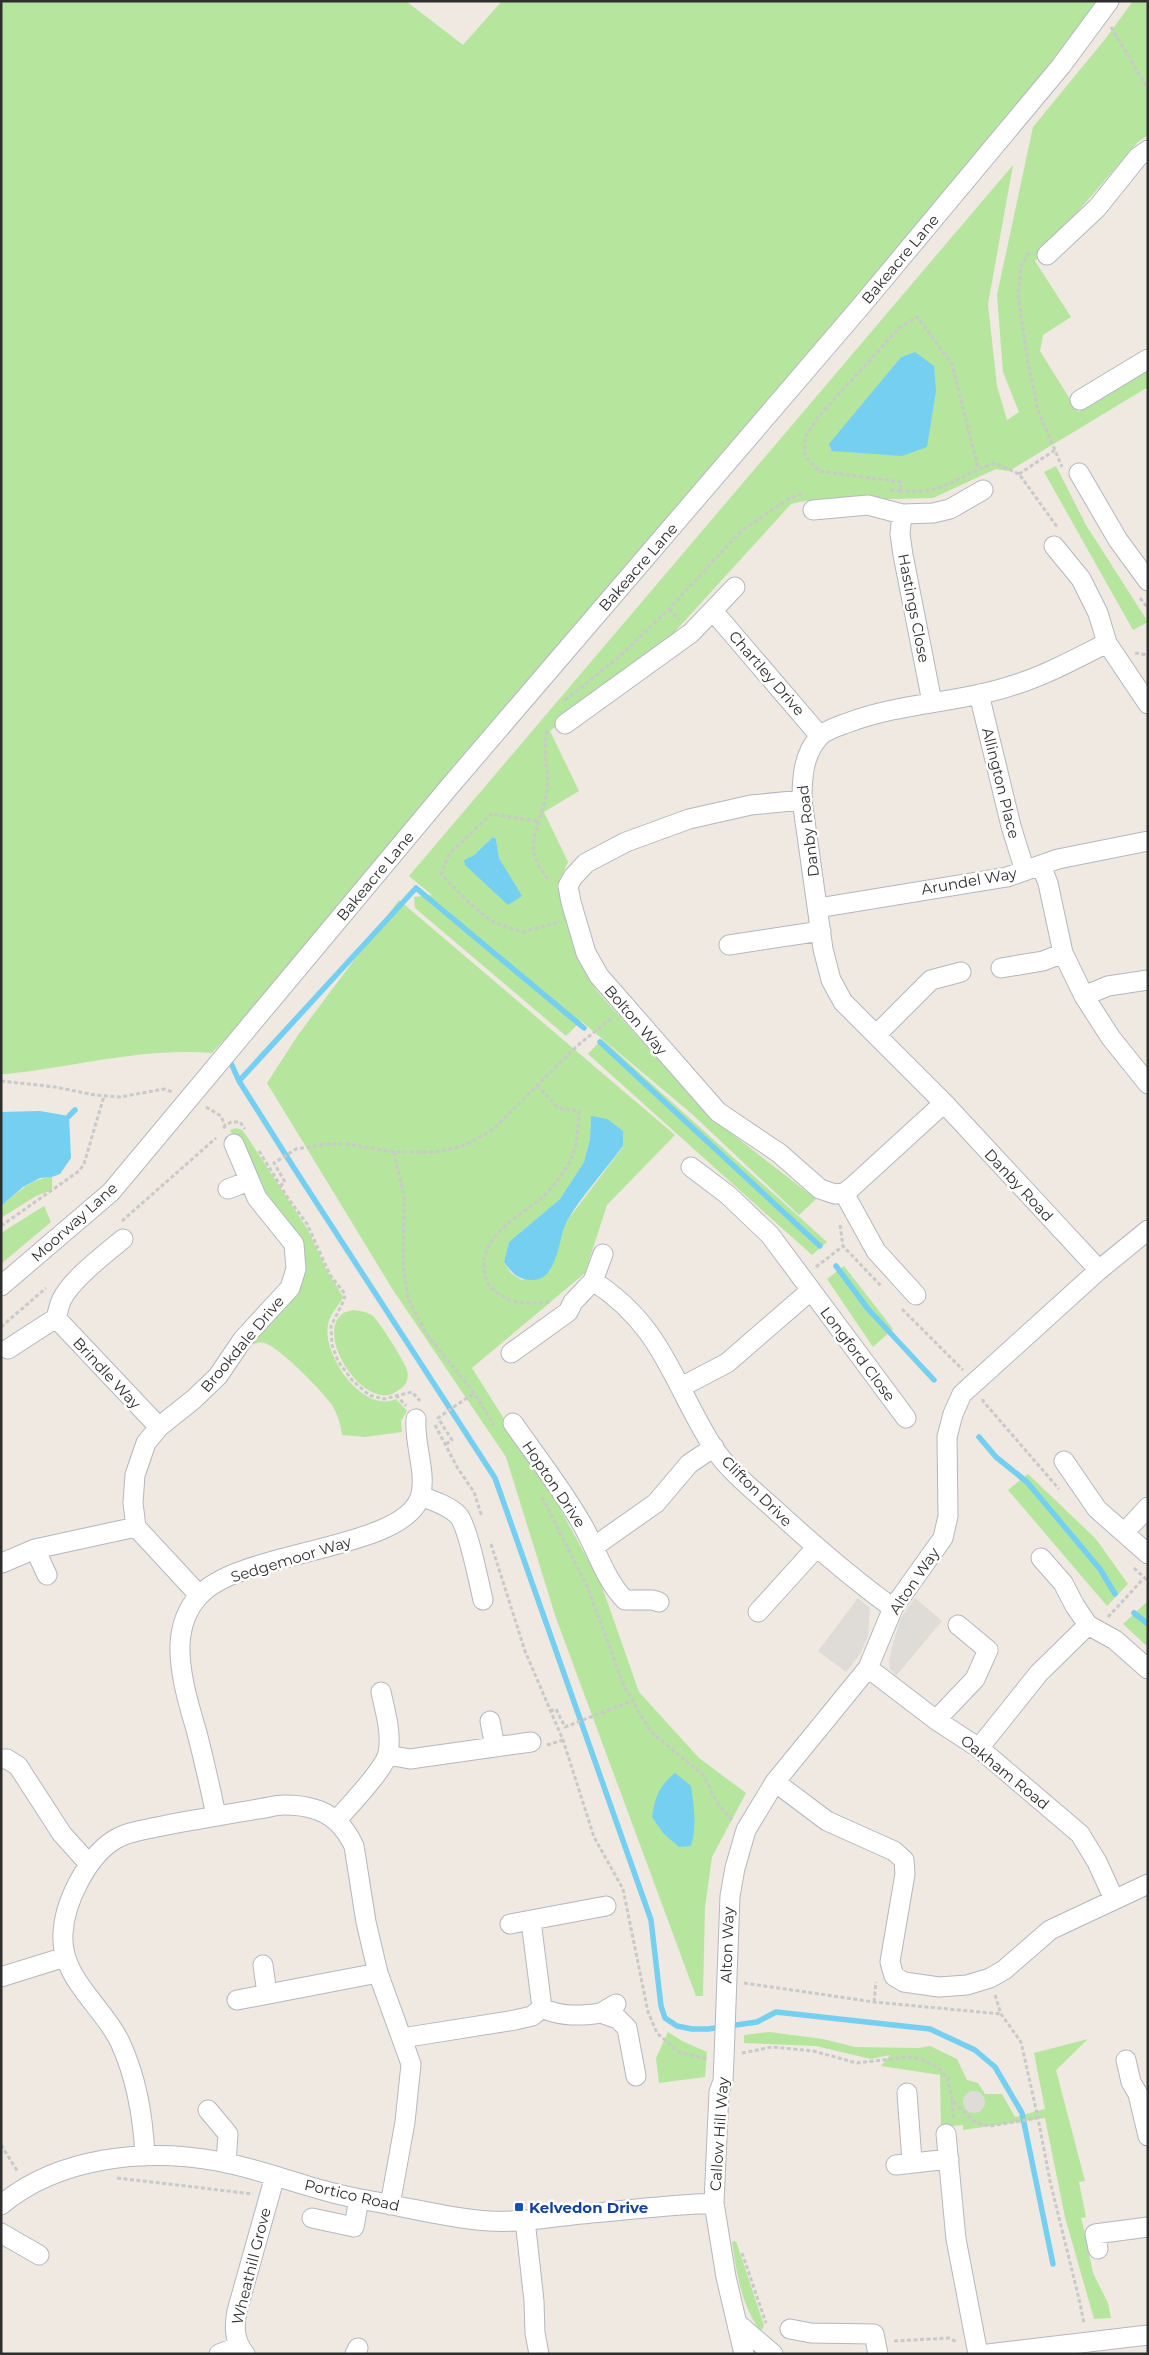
<svg xmlns="http://www.w3.org/2000/svg" width="1149" height="2355" viewBox="0 0 1149 2355" font-family="Montserrat,sans-serif">
	<rect width="100%" height="100%" fill="#efe9e1"/>
	<path fill="#b6e59e" fill-rule="evenodd" d="M1,1H406L463,45L502,1H1109L232,1048L223,1041L212,1053C143,1047 74,1067 6,1074H1Z
		M1133,1H1148V135L1138,142L1035,261L1071,317L1043,335L1040,351L1078,412L1148,369V387L1009,471L996,469L933,498L804,501L791,504L670,637L550,731L579,791L544,812L568,862L557,886L579,961L597,991L710,1117L816,1199L799,1215L692,1114L581,1021L566,1036L415,908L414,897L432,895L409,876L1013,165L988,304L997,386L1007,420L1019,412L1003,372L997,295L1033,127L1106,38ZM915,352L830,444L901,357ZM493,837L496,839L499,858L521,896C507,889 467,876 464,860L474,855Z
		M1056,466L1086,525L1148,622L1133,630L1044,472Z
		M399,900L675,1135L607,1205L585,1273L472,1368L557,1503L601,1584L639,1692L699,1758L746,1793L712,1857L705,1908L703,1996H696L556,1618L506,1457L393,1290L267,1083L298,1035ZM591,1116L623,1147L566,1222L550,1271L522,1280L511,1273L504,1262L509,1242L560,1199L584,1162L590,1139Z
		M602,1039L827,1242L812,1255L588,1054Z
		M236,1128L242,1130L246,1135L308,1230L326,1269L342,1295L343,1298C338,1306 329,1316 328,1325C322,1355 363,1414 396,1399L407,1411L401,1421L402,1432L365,1437L342,1435C341,1425 337,1413 332,1405C321,1390 284,1352 267,1344C261,1341 254,1343 249,1347L247,1346L302,1279L305,1268L304,1251L264,1193L230,1130Z
		M52,1177V1190L36,1196L1,1218V1206C17,1193 31,1178 52,1177Z
		M44,1206L51,1222L1,1264V1233Z
		M844,1266L893,1329L873,1347L827,1279Z
		M353,1310C360,1311 369,1312 374,1317C381,1325 404,1360 407,1370C409,1377 407,1386 400,1389C397,1391 393,1394 389,1395C359,1402 316,1335 342,1314C344,1312 350,1311 353,1310Z
		M1028,1474L1096,1539L1128,1584L1107,1606L1008,1490Z
		M1148,1601V1647L1123,1624Z
		M668,2032L682,2041L707,2052L705,2077L659,2083L656,2058Z
		M769,2032L823,2039L855,2047L919,2048L930,2046L957,2059L967,2080L978,2083L985,2094H1002L1015,2117L1045,2109L1034,2053L1088,2039L1056,2070L1085,2181L1079,2182L1086,2217L1081,2218L1083,2225L1093,2273L1108,2303L1111,2318L1094,2319L1065,2217L1045,2118L963,2130V2125L941,2127L940,2075L881,2066L890,2055L871,2059L816,2046L744,2043V2035Z
		M736,2241L764,2325L761,2332C741,2305 737,2274 732,2242Z"/>
	<path fill="#dfdcd8" d="M858,1598L870,1608L868,1636L860,1654L846,1672L818,1651Z
		M915,1598L942,1621L896,1676L890,1669L889,1661L893,1643L901,1618Z
		M963 2102a11 11 0 1 1 22 0a11 11 0 1 1-22 0Z"/>
	<path fill="#75cff0" d="M915,352L934,366L936,391L927,447L902,456L832,451L829,444L901,357Z
		M493,837L496,839L499,858L522,896L508,905L465,865L464,860L474,855Z
		M40,1111L69,1116L71,1158L60,1174L52,1177L40,1178L23,1187L1,1206V1112Z
		M591,1116L607,1119L623,1131V1146C605,1171 582,1195 567,1221C558,1238 558,1281 532,1280C518,1280 512,1273 504,1262L509,1242L560,1199L584,1162L590,1139Z
		M675,1773L691,1786C694,1806 697,1826 691,1846L679,1847L663,1833L652,1817C655,1797 659,1786 675,1773Z"/>
	<g fill="none" stroke-linecap="round" stroke-linejoin="round">
		<path stroke="#75cff0" stroke-width="5.5" d="M600,1042L820,1246
			M231,1063L239,1081L294,1168L495,1478L651,1920L661,2006L665,2018L677,2026L692,2029H708L757,2022L776,2012L930,2029L975,2050L995,2067L1022,2113L1053,2264
			M239,1081L416,888L584,1028
			M69,1116L75,1110
			M836,1266L868,1309L934,1380
			M979,1437L996,1457L1027,1482L1100,1569L1115,1594
			M1134,1613L1148,1624"/>
		<defs>
			<path id="minor" d="M1047,255L1097,208L1138,157L1148,150
				M1080,400L1148,359
				M1079,473L1118,540L1148,581
				M813,510L868,505L902,514L933,513L950,509L983,490
				M902,514L900,534L903,555L932,702
				M1054,546L1081,579L1098,613L1107,643L1148,704
				M713,611L820,736
				M979,694L1011,826L1025,871
				M565,724L691,633L735,587
				M802,800L751,805L689,819L626,842L586,863L573,877L568,886L571,902L586,953L599,976L718,1112L779,1153L820,1189L835,1194L844,1193L851,1188L944,1103
				M1041,866L1048,883L1063,953L1084,996L1111,1038L1148,1084
				M818,908L1007,877L1058,859L1148,841
				M729,945L821,931
				M1001,968L1043,961L1063,953
				M1084,996L1108,986L1148,980
				M876,1035L931,980L961,972
				M691,1167L728,1195L770,1235L906,1418
				M228,1189L249,1181
				M844,1193L876,1251L916,1295
				M1099,1270L944,1103L843,1002L831,980L823,949L802,800C802,778 803,754 820,736C826,730 839,726 847,723C902,702 962,703 1017,684C1048,674 1077,658 1107,643
				M593,1281C663,1326 672,1382 713,1447C728,1470 751,1488 771,1506C810,1542 850,1577 893,1608
				M1,1286L111,1192L450,786L861,306L1061,66L1109,1
				M56,1318C58,1312 59,1305 62,1299C71,1280 106,1253 123,1239
				M8,1349L56,1318L159,1427
				M511,1353L568,1312L573,1302L593,1281L603,1254
				M681,1387L727,1363L810,1291
				M513,1423C536,1456 562,1489 582,1524C596,1548 605,1580 625,1600H653L659,1602
				M1064,1461L1097,1509L1148,1554
				M421,1496C433,1501 448,1505 458,1515C468,1526 479,1583 483,1600
				M1124,1533L1148,1507
				M595,1546L656,1503L689,1464L714,1447
				M35,1549L47,1575
				M1041,1558L1063,1583L1075,1606L1088,1625L1115,1640L1148,1669
				M2,1563L35,1549L136,1527
				M199,1595L136,1527L133,1503L135,1475L146,1443L159,1427L194,1399L218,1376L243,1339L290,1288L296,1269L294,1244L257,1198L234,1144
				M758,1612L816,1548
				M868,1668L936,1720L979,1748L1080,1834L1097,1862L1114,1899
				M936,1720L975,1679L988,1650L958,1625
				M490,1721L495,1747
				M979,1748L1039,1673L1088,1625
				M388,1755L410,1759L531,1742
				M1,1759H7L18,1766L62,1834L89,1864
				M775,1782L827,1821L894,1851L904,1860L905,1874L890,1962L894,1976L904,1982L939,1987L967,1985L990,1978L1004,1970L1050,1930L1148,1884
				M216,1815C210,1787 204,1760 197,1733C189,1705 179,1674 180,1644C181,1626 187,1609 199,1596C240,1549 408,1551 421,1494C426,1470 414,1444 416,1419
				M336,1821C348,1807 385,1769 388,1753C392,1733 385,1711 381,1692
				M510,1924L606,1906
				M263,1965L267,1994
				M1,1977L65,1957
				M237,2000L378,1973
				M616,2004L601,2013L618,2019L627,2028L636,2076
				M542,2008C561,2017 581,2016 601,2013
				M402,2038L515,2020L532,2016L542,2008L531,1921
				M1126,2060L1131,2082L1138,2094L1148,2136
				M907,2093L912,2161
				M208,2110L228,2134L226,2163
				M946,2134L956,2239L978,2354
				M145,2156C143,2116 137,2079 120,2042C103,2006 60,1978 63,1934C64,1903 87,1857 114,1840C127,1832 143,1830 157,1827C191,1820 224,1815 258,1809C267,1808 275,1805 284,1805C294,1805 305,1806 314,1809C333,1814 346,1829 354,1846L366,1922L378,1973L411,2064L405,2122L390,2205
				M896,2165L949,2159
				M1,2205C58,2157 145,2148 217,2161C256,2168 294,2183 333,2193C352,2198 372,2201 392,2205C424,2211 456,2219 489,2221C516,2223 544,2218 572,2215C619,2211 667,2205 714,2203
				M312,2218L354,2227L359,2199
				M525,2220L534,2301L535,2333L539,2354
				M1,2233L39,2255
				M1098,2249L1095,2234L1148,2227
				M738,2324L773,2354
				M790,2329L811,2333L874,2334L878,2354
				M219,2354L240,2346
				M245,2354C234,2341 234,2327 237,2311L275,2176
				M355,2354L358,2348
				M744,2354L726,2277L714,2203L719,2092L723,2081L724,2058L730,1896L735,1868L746,1830L775,1782L868,1668L893,1608L943,1538L948,1516L947,1437L953,1414L962,1394L1099,1270L1148,1230
				M988,2354L1148,2335"/>
		</defs>
		<use href="#minor" stroke="#b4b7c1" stroke-width="21"/>
		<path stroke="#c9c9c9" stroke-width="3" stroke-dasharray="4 2.5" stroke-linecap="butt" d="M1111,27L1148,89
			M1029,252L1021,266L1018,296L1028,363L1038,410L1062,467
			M1019,474L1055,450
			M890,490L901,491V482L819,471L805,456V437L818,417L900,327L917,317L952,364L978,468
			M901,493V491C910,491 921,492 929,490C953,485 972,470 995,463L1019,474L1058,528
			M1140,598L1148,608
			M669,609L679,620
			M1135,653L1148,655
			M565,700L619,657L669,609L740,532L788,499L802,494
			M547,731C542,750 549,768 547,788C546,816 521,841 541,869C544,874 546,878 551,880
			M537,821L491,814L449,854L441,874L467,901L491,921L522,932L560,922
			M1,1081L55,1087L95,1095L120,1097L164,1089L173,1092
			M537,1085L558,1108L579,1111C578,1129 578,1151 567,1166C561,1176 552,1188 544,1196C521,1216 477,1236 485,1273C486,1280 487,1284 493,1289C509,1305 528,1304 549,1302
			M206,1107L221,1116L225,1126
			M223,1128L231,1122H240L245,1129
			M259,1151L288,1198L307,1224L330,1275L345,1294L344,1300L331,1326L332,1345L338,1361L352,1380L369,1395L384,1399L412,1392L420,1401
			M394,1152L404,1196L403,1265L408,1298L426,1333L474,1393L494,1425
			M280,1186L285,1182L274,1163L296,1149L328,1144H347L394,1152H437L466,1145L492,1130L577,1046L613,1017
			M122,1221L216,1138
			M840,1225L843,1246L881,1286
			M1,1226L79,1171L84,1164L104,1096
			M816,1267L843,1246
			M902,1309L963,1370
			M1,1327L46,1288
			M396,1395L406,1406
			M983,1399V1401L1059,1489
			M435,1425L457,1467L474,1492L482,1517
			M446,1444L452,1440L438,1418L474,1393
			M542,1497L587,1586L624,1686L650,1731L703,1775L718,1804L732,1820
			M491,1544L525,1651L563,1740L594,1837L623,1889L648,2012L657,2033L679,2052L706,2059
			M1134,1568L1148,1581
			M1108,1617L1144,1578
			M550,1711L556,1709L565,1727L632,1701
			M547,1745L563,1740
			M744,1983L874,2002L1001,2014
			M995,1995L1001,2014L1021,2042L1038,2118
			M874,2002L876,1982
			M742,2053L772,2047L813,2051L857,2063L908,2057L921,2059L937,2067L948,2078L952,2101L976,2123L990,2126L1038,2118L1050,2181L1080,2303L1084,2324
			M952,2101L954,2118
			M1,2145L18,2172
			M117,2178L253,2194
			M742,2253L766,2323
			M894,2341L949,2338L957,2342"/>
		<use href="#minor" stroke="#fff" stroke-width="19"/>
	</g>
	<rect fill="#1a4fb4" stroke="#fff" stroke-width="2" x="514" y="2202" width="10" height="10" rx="2.5"/>
	<g text-anchor="middle" dominant-baseline="central" stroke-width="5" stroke-linejoin="round" paint-order="stroke">
		<g font-size="15" fill="#2e2e2e" stroke="#fff">
			<text transform="translate(900 259) rotate(-50)">Bakeacre Lane</text>
			<text transform="translate(638 567) rotate(-49)">Bakeacre Lane</text>
			<text transform="translate(914 608) rotate(79)">Hastings Close</text>
			<text transform="translate(767 673) rotate(49)">Chartley Drive</text>
			<text transform="translate(1001 783) rotate(76)">Allington Place</text>
			<text transform="translate(808 831) rotate(-97)">Danby Road</text>
			<text transform="translate(375 876) rotate(-50)">Bakeacre Lane</text>
			<text transform="translate(969 881) rotate(-10)">Arundel Way</text>
			<text transform="translate(636 1020) rotate(49)">Bolton Way</text>
			<text transform="translate(1019 1185) rotate(47)">Danby Road</text>
			<text transform="translate(74 1222) rotate(-42)">Moorway Lane</text>
			<text transform="translate(242 1344) rotate(-50)">Brookdale Drive</text>
			<text transform="translate(858 1354) rotate(53)">Longford Close</text>
			<text transform="translate(107 1373) rotate(47)">Brindle Way</text>
			<text transform="translate(554 1484) rotate(56)">Hopton Drive</text>
			<text transform="translate(757 1491) rotate(45)">Clifton Drive</text>
			<text transform="translate(291 1559) rotate(-17)">Sedgemoor Way</text>
			<text transform="translate(914 1581) rotate(-56)">Alton Way</text>
			<text transform="translate(1005 1772) rotate(39)">Oakham Road</text>
			<text transform="translate(727 1945) rotate(-88)">Alton Way</text>
			<text transform="translate(719 2134) rotate(-86)">Callow Hill Way</text>
			<text transform="translate(352 2195) rotate(13)">Portico Road</text>
			<text transform="translate(251 2266) rotate(-76)">Wheathill Grove</text>
		</g>
		<g font-size="15" font-weight="bold" fill="#164399" stroke="#fff" text-anchor="start">
			<text x="529" y="2207">Kelvedon Drive</text>
		</g>
	</g>
	<rect width="1149" height="2355" fill="none" stroke="#2e2e2e" stroke-width="5"/>
</svg>
